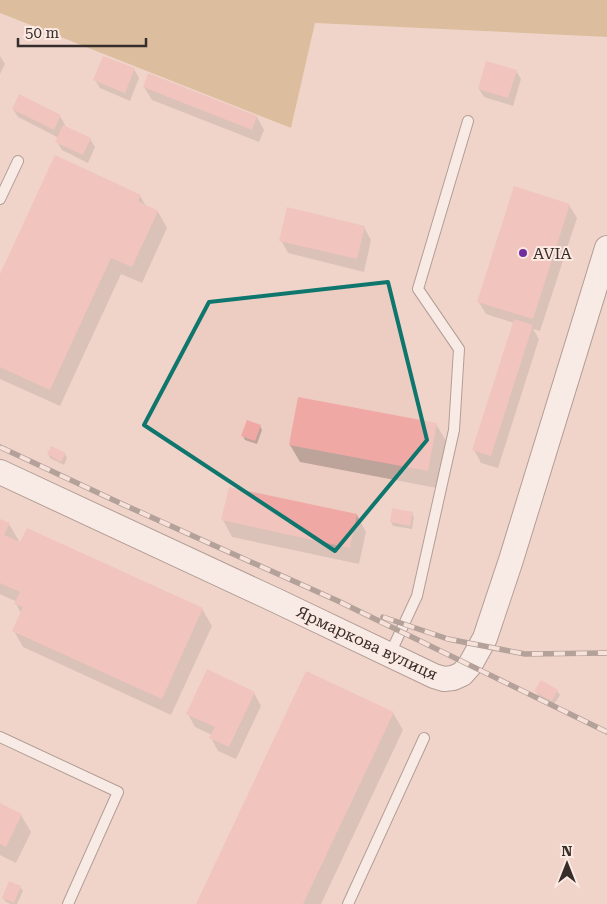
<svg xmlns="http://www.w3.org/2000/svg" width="607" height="904" viewBox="0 0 607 904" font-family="'Roboto Serif',serif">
	<rect width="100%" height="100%" fill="#f2dad2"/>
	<path fill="#edcdc2" d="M0,13L291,128L315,23L607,37V904H0Z"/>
	<path fill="#c19c63" d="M0,0H607V37L315,23L291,128L0,13Z"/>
	<path fill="#0003" d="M0,56L5,64L0,74Z
		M134,69L139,78L130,101L100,88L95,80Z
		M516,71L521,79L513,106L484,97L479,89Z
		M149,75L257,117L264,130L259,142L152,100L144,87Z
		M13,109L60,116L65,125L64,127L90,139L95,147L88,163L62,150L57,142L59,138L18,117Z
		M140,196L146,206L158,212L167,228L142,283L121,274L60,406L0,379V277Z
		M569,205L577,218L540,331L533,329L539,339L498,468L481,463L474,450L514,323L486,314L478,301Z
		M364,227L371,240L364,272L288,253L281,240Z
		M436,424L446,441L437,488L300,462L290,445Z
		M260,426L262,430L257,444L245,440L243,436Z
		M48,454H65L67,458L64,465L50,458Z
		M412,513L414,517L412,529L393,526L391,522Z
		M357,515L366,532L359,564L232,537L223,520Z
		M0,520L9,524L19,541L18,543L202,609L212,626L171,715L23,647L14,631L21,613L16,604L17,602L0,594Z
		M536,691H557L560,695L554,704L538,695Z
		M254,693L261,706L236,759L218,751L211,738L212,735L195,727L188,714Z
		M393,713L403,730L321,904H198Z
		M0,805L21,815L31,832L16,863L0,855Z
		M20,887L23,891L17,904H11L6,902L3,898Z"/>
	<path fill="#f0a8a5" d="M103,56L135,68L125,93L93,80Z
		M486,61L517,70L508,98L478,89Z
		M148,73L257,116L252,130L143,87Z
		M19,94L61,115L54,130L12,109Z
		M63,125L91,138L83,155L55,142Z
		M55,155L141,195L138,201L158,211L132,267L111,258L50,390L0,367V274Z
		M514,186L570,204L533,319L477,302Z
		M287,207L365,226L357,259L279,241Z
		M514,319L533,325L491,456L472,450Z
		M298,397L437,423L428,471L289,445Z
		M247,420L261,425L255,441L241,436Z
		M51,446L66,453L61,462L47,454Z
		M229,487L357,514L350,548L221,520Z
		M392,508L413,512L410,526L390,522Z
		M0,519L10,523L4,535L20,542L27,528L203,608L162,699L12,631L23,607L14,604L20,592L0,583Z
		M207,669L255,692L229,747L209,738L215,727L186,714Z
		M306,671L394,712L303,904H196Z
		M541,680L558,690L552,701L534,691Z
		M0,803L22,814L6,847L0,844Z
		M9,881L21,886L14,903L2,898Z"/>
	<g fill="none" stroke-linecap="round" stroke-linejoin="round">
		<defs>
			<path id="service" d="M0,199L18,161
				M390,654L417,596L454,430L459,349L418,289L468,121
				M0,737L118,792L68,904
				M348,904L424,738"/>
			<path id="tertiary" d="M0,472L275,600L434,676L444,679L453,678L462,674L470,665L485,638L511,560L607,248"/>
		</defs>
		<use href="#service" stroke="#66524b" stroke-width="12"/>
		<use href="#tertiary" stroke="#66524b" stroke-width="26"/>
		<use href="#service" stroke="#fff" stroke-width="10"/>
		<use href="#tertiary" stroke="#fff" stroke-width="24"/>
		<defs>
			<path id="rail" d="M0,447L122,504L338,601L607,732
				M383,617L448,639L525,654L607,653"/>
		</defs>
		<use href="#rail" stroke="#685b56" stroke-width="5.5"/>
		<use href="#rail" stroke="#fce9e2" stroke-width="4" stroke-dasharray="11" stroke-linecap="butt"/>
	</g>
	<path d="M0 0H607V904H0ZM388,282L427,440L335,551L144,425L209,302Z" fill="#f2dad2" fill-opacity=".55" fill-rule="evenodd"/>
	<path fill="none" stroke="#0f766e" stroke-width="4" stroke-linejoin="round" d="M388,282L427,440L335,551L144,425L209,302Z"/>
	<circle fill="#722da1" stroke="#fce9e2" stroke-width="2" cx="523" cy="253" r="5"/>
	<g text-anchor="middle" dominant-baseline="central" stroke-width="4" stroke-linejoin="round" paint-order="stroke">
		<g font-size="16" fill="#372e2b" stroke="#fce9e2" text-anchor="start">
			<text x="533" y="253">AVIA</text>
		</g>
		<g font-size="16" fill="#372e2b" stroke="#fce9e2">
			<text transform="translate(367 643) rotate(25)">Ярмаркова вулиця</text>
		</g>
	</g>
	<g transform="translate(567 864)" stroke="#fce9e2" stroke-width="4" paint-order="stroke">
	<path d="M0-4L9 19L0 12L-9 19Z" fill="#372e2b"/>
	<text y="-8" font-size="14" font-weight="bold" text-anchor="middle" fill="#372e2b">N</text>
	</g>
	<path d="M18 38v8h128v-8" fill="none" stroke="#372e2b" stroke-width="2.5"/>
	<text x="25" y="38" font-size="15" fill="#372e2b" stroke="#fce9e2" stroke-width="4" paint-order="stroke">50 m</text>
</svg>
